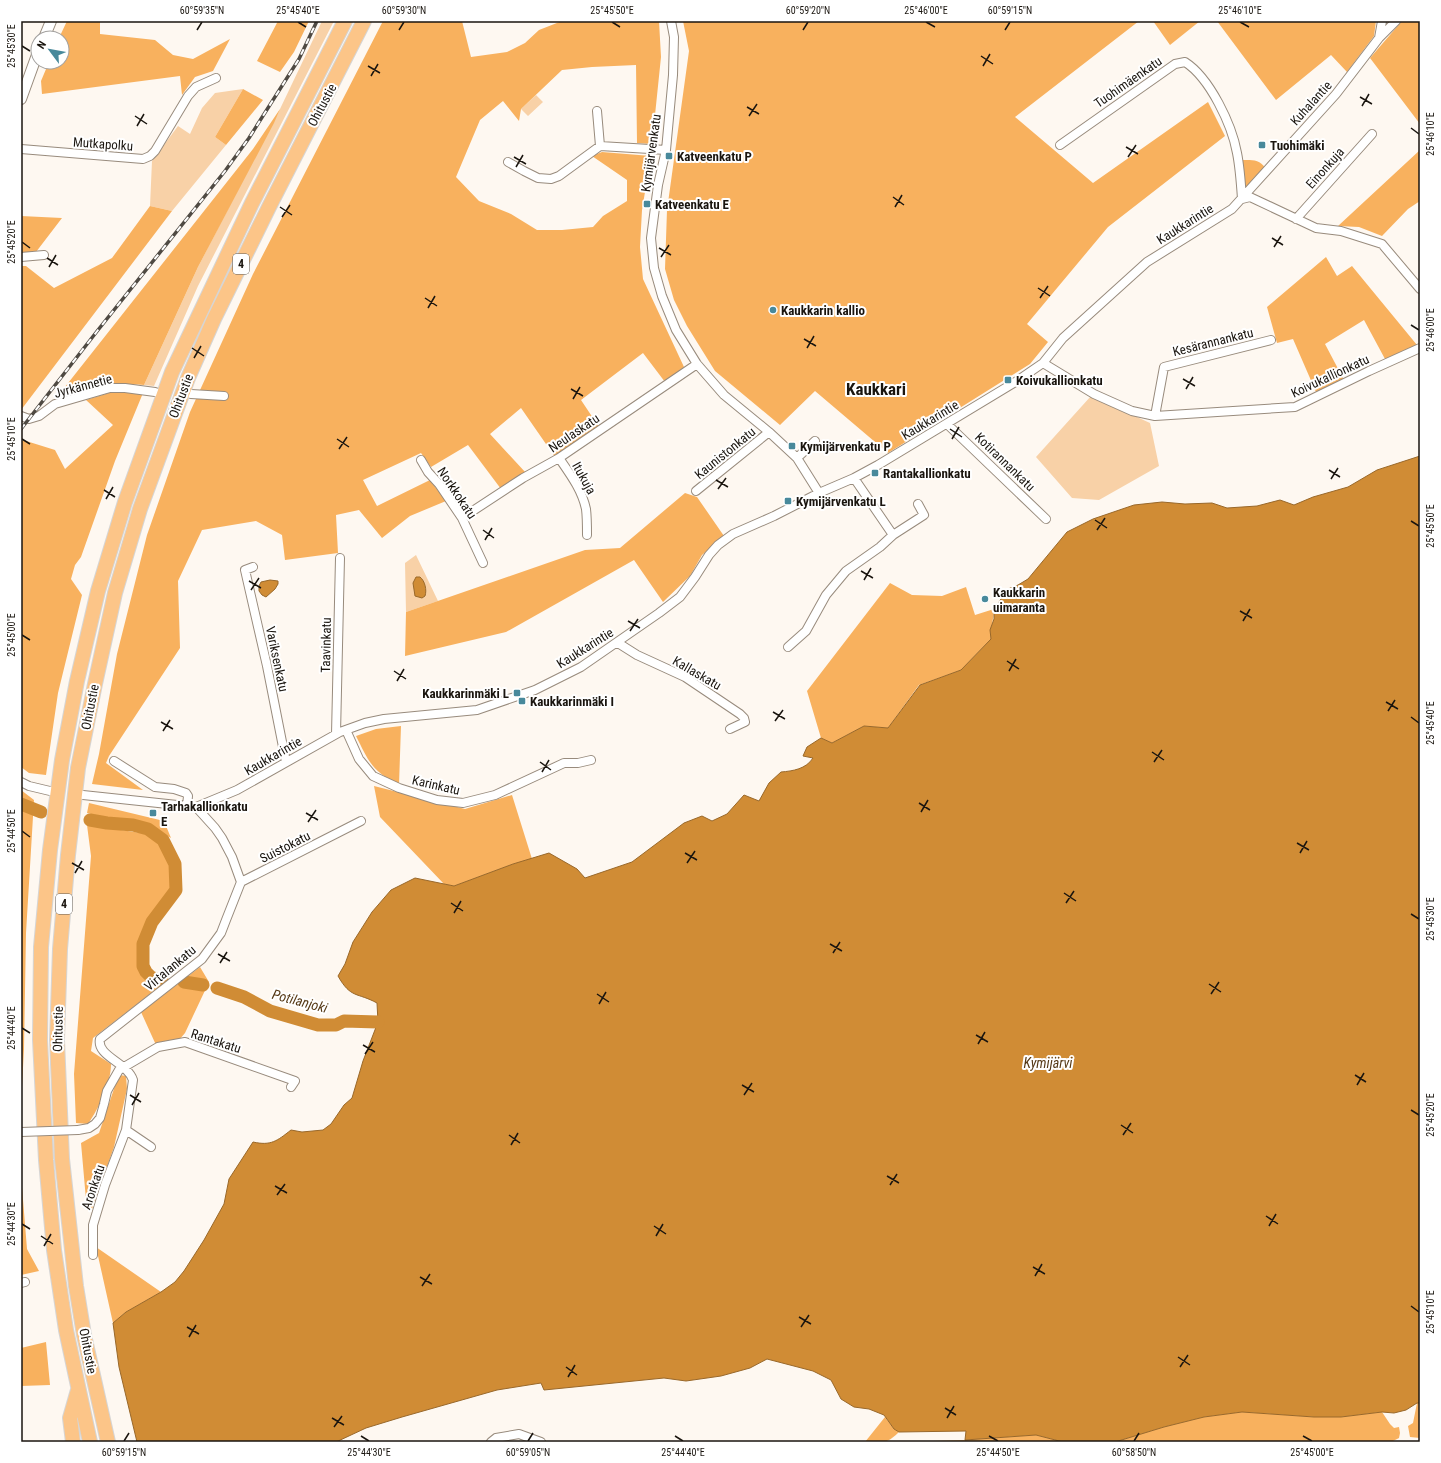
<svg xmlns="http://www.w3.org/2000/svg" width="1441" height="1463" viewBox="0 0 1441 1463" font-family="'Roboto Condensed',sans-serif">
	<rect width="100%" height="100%" fill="#fef8f1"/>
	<path fill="#f8d1a7" d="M322,21H334L198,286L154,386L144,385L198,267L280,109Z
		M243,89L215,137L226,145L172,211L150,206L152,161L178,126L190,134L202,108L215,93Z
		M536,95L543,102L528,116L521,109Z
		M1091,396L1150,423L1159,466L1099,500L1072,498L1036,457Z
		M416,555L438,601L406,612L405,563Z"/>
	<path fill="#f8b15e" d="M67,21H100V34L155,40L173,55L193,59L230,39L213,71L195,77L182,95L180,76L42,94L41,81L49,62H62V38H59Z
		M278,21H309L294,52L280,72L257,61Z
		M383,21H462L471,57L507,52L525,43L539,30L562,21H659L661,57L652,144L637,143L636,65L592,67L562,70L521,109L519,121L503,101L480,120L456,177L479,201L511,214L537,230H562L593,227L603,216L627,201V180L592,156L602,152L651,156L642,210L640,247L643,279L684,367L665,382L643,353L581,400L599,427L555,457L521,408L490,434L526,473L501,489L468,445L431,467L421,453L363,480L377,506L430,480L446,501L410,516L382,538L359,510L336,515L338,553L285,560L282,535L256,521L202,530L178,581L180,648L109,756L106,763L143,790L92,784L99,754L117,654L147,535L190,412L253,274Z
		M683,21H1139L1015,117L1093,183L1208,102L1225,136L1108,227L1027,324L1048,342L1030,364L888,453L815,391L780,425L715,371L687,326L674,300L665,269L667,210L689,51Z
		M1153,21H1200L1170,45Z
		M1217,21H1376L1374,36L1347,72L1331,55L1276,100Z
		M1402,21H1420V124L1370,58Z
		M243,89L263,100L226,145L215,137Z
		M280,109L274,123L198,267L144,385C116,383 93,389 66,396L61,392L253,149Z
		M1420,150V201L1408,209L1382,236L1359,227L1338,226Z
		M1242,160C1251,160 1260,159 1265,168L1244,190Z
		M150,206L172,211L21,410V266H26L54,288L112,258Z
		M21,216L62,218L36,252H21Z
		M1326,257L1337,276L1352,266L1417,345L1385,359L1364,320L1325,344L1344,380L1316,392L1293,339L1277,343L1267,307Z
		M112,392L143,393L115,461L81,557L75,565L71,579L82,595L58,693L46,775L29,773L21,767V443L23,440L55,450L65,469L113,425L86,400Z
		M685,493L697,497L724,536L702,555L690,576L663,602L634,560L506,632L405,656L406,612L585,550L620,548Z
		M890,583L912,595L942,596L966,587L975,615L994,609C994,619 990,628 991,639L961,670L919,685L888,728L864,726L832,743L821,738L807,691Z
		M401,726L399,785C372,771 369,762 356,736L376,729Z
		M374,786L465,809L512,795L532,859L513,864L454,886L444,884L380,817Z
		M21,790L34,800L26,933L24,1049L21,1105Z
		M89,803L164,821L171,838L144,823L107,818L87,813Z
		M87,825L148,834L160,844L170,864V891L147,920L140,944L142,976L162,985L93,1038L91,1051L111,1064C111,1083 99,1108 88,1124L76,1123L74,1074L91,856Z
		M200,967L209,982L185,1033L179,1040L156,1045L141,1012Z
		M120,1075L126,1076L127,1089L114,1147L92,1209L87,1211L81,1143L99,1133L117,1080Z
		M21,1175L27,1249L39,1271L21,1275Z
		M96,1247L161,1292L126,1312L113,1323Z
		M46,1342L50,1385L21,1386V1348Z
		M1417,1403H1420V1438L1410,1437L1408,1426L1413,1423Z
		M1242,1412L1314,1417H1341L1382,1412L1390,1424L1394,1428L1399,1427L1400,1433L1399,1438L1391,1442H1115L1164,1427L1204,1417Z
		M885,1417L894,1429L899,1432C886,1445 882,1442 865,1442Z
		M1036,1435L1063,1442H901L965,1440Z"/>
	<path fill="#d08c35" stroke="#99682a" d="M1420,456V1403H1417L1406,1410L1394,1413L1382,1412L1341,1417H1314L1242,1412L1204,1417L1164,1427L1115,1442H1063L1036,1435L965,1440L966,1431L899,1432L894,1429L884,1415L869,1409L854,1407L841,1399L831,1380L813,1371L767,1359L750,1368L721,1376L686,1381L664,1378L544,1390L541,1383L497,1390L402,1417L366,1428L336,1442H137L119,1367L113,1323L126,1312L161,1292L175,1282L184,1271L204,1240L224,1204L229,1179L253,1142C271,1146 277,1141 291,1130L302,1132L323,1130L331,1124L344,1105L352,1098L363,1061L378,1022L377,1003C357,992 351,999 338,976L345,964L353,942L372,912L391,890L415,878L454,886L513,864L549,853L577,869L585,878L632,862L684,823L702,816L712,821L727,814L744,795L759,801L769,783L781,772C793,771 806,769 813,758L803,756L807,747L821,738L832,743L864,726L888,728L920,685L961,670L991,639L990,630L994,619V609L1008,589L1018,585L1028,579L1067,532L1093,519L1134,505L1162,502L1185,504L1212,503L1227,508L1257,506L1280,500L1294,505L1313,497L1348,487L1377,470Z
		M416,577H420C425,581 427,590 425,596L422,598L415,596L413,583Z
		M270,580L278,581V584L275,589L266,597L262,595L259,591V586L261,582Z"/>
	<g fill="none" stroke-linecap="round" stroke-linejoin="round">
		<path stroke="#d08c35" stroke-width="13" d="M21,804L41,812
			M90,820L107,823L133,825L148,829L163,840L175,864L176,890L152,922L143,944V966L146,972L151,977L163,982
			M184,982L203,985
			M217,988L244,997L270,1011L318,1025H336L344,1021L378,1022"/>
		<defs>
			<path id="minor" d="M671,21L674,37L673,75L666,150L658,185L651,238L654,268L662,296L676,330L697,364L724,395L769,432L797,458L819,493
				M1379,38L1396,21
				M597,111L600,146
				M1060,145L1175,64L1185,62C1210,78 1232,125 1237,153C1240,168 1241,184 1242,199
				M21,149L143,159L150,156L155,151L188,96L196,87L216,78
				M508,162L524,171L538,178L551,179L559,176L600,146L666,150
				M1242,199L1250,197L1316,228L1341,231L1382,244L1420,289
				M1296,219L1372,134
				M21,257L44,255
				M1043,363L1094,394L1132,411L1155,416L1295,407L1369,371L1420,348
				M191,394L224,396
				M21,416L29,419L39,416L55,404L110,388H125L155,392
				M1155,416L1164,367L1271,340
				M947,424L1046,519
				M559,458C570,474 582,490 586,509C587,517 587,526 587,535
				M797,458L815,441
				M421,460L428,472L439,484L462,518L483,563
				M696,491L769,432
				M462,518L523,478L559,458L697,364
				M893,535L924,515L918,504
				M253,567L245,570L267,666L286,762
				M618,643L637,655L685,677L740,714L744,718L745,722L730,729
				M788,647L806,631L826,595L846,571L880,547L893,535L854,478
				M346,730L359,759L373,776L399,788L437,800L463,803L495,795L564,763H578L591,760
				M336,734L340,558
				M114,761L155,787L174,789L186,793L188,796L187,806
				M21,782L29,786L50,791
				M83,795L196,807L237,790L340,732L365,723L384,719L477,710L535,690L581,667L659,613L680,597L695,577L709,555L718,545L733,534L774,516L819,493L854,478L878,465L1017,381L1043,363L1063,338L1147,262L1232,209L1336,94L1379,38L1382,21
				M241,882L361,821
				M78,1130L89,1128L95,1124L100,1118L104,1104L107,1091L119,1070L158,1047L185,1042L295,1081L291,1087
				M126,1130L151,1147
				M93,1255V1225L105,1185L126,1130L133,1080C128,1063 96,1056 100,1039L202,959L221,933L226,920L241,882L232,857L222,838L215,828L196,807
				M21,1283L25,1282
				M491,1442L496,1438L519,1434L541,1442"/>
			<path id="tertiary" d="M44,38L51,21
				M21,99L38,52"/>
			<path id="motorway" d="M73,1442L70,1418L78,1390
				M90,1442L66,1330L54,1250L46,1160L40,1040L41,947L50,850L62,760L77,681L98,591L125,502L172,372L252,203L345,21
				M108,1442L84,1335L76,1286L62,1159L57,1040L60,949L68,855L78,768L95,684L115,593L140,509L188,378L214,319L269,207L364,21"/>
		</defs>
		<use href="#minor" stroke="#988b7d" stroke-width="10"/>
		<use href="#tertiary" stroke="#988b7d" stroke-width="12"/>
		<use href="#motorway" stroke="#d6d5d4" stroke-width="16"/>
		<use href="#minor" stroke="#fff" stroke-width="8"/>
		<use href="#tertiary" stroke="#fff" stroke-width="10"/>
		<use href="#motorway" stroke="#fcc588" stroke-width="14"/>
		<defs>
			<path id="rail" d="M21,429L98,330L225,171L249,138L299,59L317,21"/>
		</defs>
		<use href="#rail" stroke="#4f4a43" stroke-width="3.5"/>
		<use href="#rail" stroke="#fff" stroke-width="2" stroke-dasharray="6" stroke-linecap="butt"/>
		<defs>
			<path id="minor-bridge" d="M21,1132L78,1130"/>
		</defs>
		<use href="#minor-bridge" stroke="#988b7d" stroke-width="10" stroke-linecap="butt"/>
		<use href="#minor-bridge" stroke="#fff" stroke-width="8"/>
	</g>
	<path fill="none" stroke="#1a150f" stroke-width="1.5" d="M298,22L306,27M612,22L620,27M926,22L935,27M1240,22L1249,27M197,30L202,22M399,30L404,22M803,30L808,22M1005,30L1010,22M22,46L30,51M981,56L993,64M368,66L380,73M983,66L990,54M371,76L378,64M1360,97L1372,104M1362,106L1369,94M747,107L759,114M135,116L147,124M749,116L757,104M137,126L144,114M1411,128L1419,134M1126,147L1138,154M514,157L526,164M1128,157L1136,145M516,167L523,155M893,197L904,205M280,207L292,215M895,207L902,195M282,217L290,205M1272,238L1283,245M22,242L30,248M1274,247L1281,236M659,248L671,255M661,257L669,245M47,258L58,265M49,267L56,255M1038,288L1050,296M425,298L437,306M1040,298L1048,286M428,308L435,296M1411,325L1419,330M804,339L816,346M192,348L204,356M807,348L814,336M194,358L201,346M1183,379L1195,386M571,389L583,396M1186,389L1193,377M573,399L580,387M950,429L962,437M22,439L30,444M337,439L349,447M952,439L959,427M339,449L347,437M1329,470L1340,477M1331,479L1338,468M716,480L728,487M718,489L726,478M104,490L115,497M106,499L113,487M1095,520L1107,528M1411,521L1419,526M483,530L494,538M1097,530L1105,518M485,540L492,528M861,571L873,578M864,580L871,568M249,581L261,588M251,590L259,578M1240,611L1252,618M628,621L640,628M1243,621L1250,609M630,631L638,619M22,635L30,640M1007,661L1019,669M394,671L406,679M1009,671L1016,659M397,681L404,669M1386,702L1398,709M1388,711L1395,700M773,712L785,719M1411,717L1419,723M775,721L783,710M161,722L173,729M163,731L170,720M1152,752L1164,760M540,762L551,770M1154,762L1162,750M542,772L549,760M919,803L930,810M921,812L928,800M306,813L318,820M308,822L316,810M22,831L30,837M1297,843L1309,850M685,853L697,860M1300,853L1307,841M72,863L84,870M687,863L695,851M75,873L82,861M1064,893L1076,901M451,903L463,911M1066,903L1074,891M454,913L461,901M1411,914L1419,919M830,944L842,951M833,953L840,942M218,954L230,961M220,963L227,952M1209,984L1221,992M597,994L609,1002M1211,994L1219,982M599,1004L606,992M22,1028L30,1033M976,1035L988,1042M978,1044L985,1032M363,1045L375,1052M365,1054L373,1042M1355,1075L1366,1082M742,1085L754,1092M1357,1085L1364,1073M130,1095L141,1102M744,1095L752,1083M132,1105L139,1093M1411,1110L1419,1115M1121,1125L1133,1133M509,1135L520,1143M1123,1135L1131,1123M511,1145L518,1133M887,1176L899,1183M890,1185L897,1174M275,1186L287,1193M277,1195L285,1184M1266,1216L1278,1224M22,1224L30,1229M654,1226L666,1234M1269,1226L1276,1214M41,1236L53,1244M656,1236L663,1224M44,1246L51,1234M1033,1267L1045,1274M1035,1276L1042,1264M420,1277L432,1284M422,1286L430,1274M1411,1306L1419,1312M799,1317L811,1324M187,1327L199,1334M801,1327L809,1315M189,1337L196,1325M1178,1357L1190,1365M566,1367L577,1375M1180,1367L1188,1355M568,1377L575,1365M945,1408L956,1415M332,1418L344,1425M947,1418L954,1406M334,1427L342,1416M361,1436L369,1441M675,1436L683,1441M989,1436L998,1441M1303,1436L1312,1441M124,1441L129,1433M528,1441L533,1433M1134,1441L1139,1433"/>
	<g fill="#48899b" stroke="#fff" stroke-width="1.5">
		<rect x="1258" y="141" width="8" height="8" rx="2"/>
		<rect x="665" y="152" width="8" height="8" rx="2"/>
		<rect x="643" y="200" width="8" height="8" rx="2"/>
		<circle cx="773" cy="310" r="4"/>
		<rect x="1004" y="376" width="8" height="8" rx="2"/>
		<rect x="788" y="442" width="8" height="8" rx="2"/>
		<rect x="871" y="469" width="8" height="8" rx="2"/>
		<rect x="784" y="497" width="8" height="8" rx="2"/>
		<circle cx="985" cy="599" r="4"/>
		<rect x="513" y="689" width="8" height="8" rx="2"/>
		<rect x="518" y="697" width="8" height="8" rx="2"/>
		<rect x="149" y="809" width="8" height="8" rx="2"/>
	</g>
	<g text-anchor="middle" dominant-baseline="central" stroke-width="4" stroke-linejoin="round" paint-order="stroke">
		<g fill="#fff" stroke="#5f5b57" stroke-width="1">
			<rect x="233" y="254" width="16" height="20" rx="3"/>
			<rect x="56" y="894" width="16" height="20" rx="3"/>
		</g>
		<g font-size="12" font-weight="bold" fill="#1a150f">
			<text x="241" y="264">4</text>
			<text x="64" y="904">4</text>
		</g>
		<g font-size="13" fill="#1a150f" stroke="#fff">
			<text transform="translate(1128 82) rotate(-35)">Tuohimäenkatu</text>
			<text transform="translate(1311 103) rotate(-48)">Kuhalantie</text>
			<text transform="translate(322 105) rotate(-62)">Ohitustie</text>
			<text transform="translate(103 144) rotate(4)">Mutkapolku</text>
			<text transform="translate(651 153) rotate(-82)">Kymijärvenkatu</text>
			<text transform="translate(1325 168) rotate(-48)">Einonkuja</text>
			<text transform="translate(1185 224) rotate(-32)">Kaukkarintie</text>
			<text transform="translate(1213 342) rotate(-14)">Kesärannankatu</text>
			<text transform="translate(1330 376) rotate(-25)">Koivukallionkatu</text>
			<text transform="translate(83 386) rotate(-15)">Jyrkännetie</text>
			<text transform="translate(181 396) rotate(-69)">Ohitustie</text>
			<text transform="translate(930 420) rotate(-31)">Kaukkarintie</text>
			<text transform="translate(574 433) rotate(-34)">Neulaskatu</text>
			<text transform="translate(725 453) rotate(-39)">Kaunistonkatu</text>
			<text transform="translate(1005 462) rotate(44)">Kotirannankatu</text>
			<text transform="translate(584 478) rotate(61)">Itukuja</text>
			<text transform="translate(457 493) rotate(56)">Norkkokatu</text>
			<text transform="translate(326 645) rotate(-89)">Taavinkatu</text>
			<text transform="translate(585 648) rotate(-32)">Kaukkarintie</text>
			<text transform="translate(277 659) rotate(78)">Variksenkatu</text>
			<text transform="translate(697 673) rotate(30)">Kallaskatu</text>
			<text transform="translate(90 707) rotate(-79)">Ohitustie</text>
			<text transform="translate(273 756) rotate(-30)">Kaukkarintie</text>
			<text transform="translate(436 785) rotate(13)">Karinkatu</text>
			<text transform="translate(285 847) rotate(-27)">Suistokatu</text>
			<text transform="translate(170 968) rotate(-40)">Virtalankatu</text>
			<text transform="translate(58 1029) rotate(-89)">Ohitustie</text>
			<text transform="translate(216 1041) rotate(18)">Rantakatu</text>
			<text transform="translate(93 1187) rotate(-71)">Aronkatu</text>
			<text transform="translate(88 1351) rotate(79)">Ohitustie</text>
		</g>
		<g font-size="13" font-weight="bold" fill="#1a150f" stroke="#fff" text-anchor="start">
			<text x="1270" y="145">Tuohimäki</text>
			<text x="677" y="156">Katveenkatu P</text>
			<text x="655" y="204">Katveenkatu E</text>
			<text x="781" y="310">Kaukkarin kallio</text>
			<text x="1016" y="380">Koivukallionkatu</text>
			<text x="800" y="446">Kymijärvenkatu P</text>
			<text x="883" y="473">Rantakallionkatu</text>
			<text x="796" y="501">Kymijärvenkatu L</text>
			<text x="993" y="592">Kaukkarin<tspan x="993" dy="15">uimaranta</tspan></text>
			<text x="509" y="693" text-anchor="end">Kaukkarinmäki L</text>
			<text x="530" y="701">Kaukkarinmäki I</text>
			<text x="161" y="806">Tarhakallionkatu<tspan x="161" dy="15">E</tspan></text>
		</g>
		<g font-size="14" font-style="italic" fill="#553815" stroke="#fff">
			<text transform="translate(300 1001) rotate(15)">Potilanjoki</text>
			<text x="1048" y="1063">Kymijärvi</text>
		</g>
		<g font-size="17" font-weight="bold" fill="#1a150f" stroke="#fff">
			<text x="876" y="389">Kaukkari</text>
		</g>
	</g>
	<rect width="1441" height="1463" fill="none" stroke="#ffffff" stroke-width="44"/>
	<g transform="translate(50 50) rotate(302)"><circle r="19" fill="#ffffff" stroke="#a3a19f"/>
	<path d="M0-3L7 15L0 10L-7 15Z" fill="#48899b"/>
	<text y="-6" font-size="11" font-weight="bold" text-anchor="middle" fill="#1a150f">N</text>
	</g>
	<rect x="22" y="22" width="1397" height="1419" fill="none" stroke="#1a150f" stroke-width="1.5"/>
	<g font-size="10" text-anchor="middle" fill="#1a150f">
		<text x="202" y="14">60°59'35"N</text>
		<text x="298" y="14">25°45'40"E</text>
		<text x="404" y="14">60°59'30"N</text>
		<text x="612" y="14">25°45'50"E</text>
		<text x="808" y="14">60°59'20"N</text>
		<text x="926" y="14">25°46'00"E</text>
		<text x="1010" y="14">60°59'15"N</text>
		<text x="1240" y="14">25°46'10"E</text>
		<text transform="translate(11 46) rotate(-90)" y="4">25°45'30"E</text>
		<text transform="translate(1430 134) rotate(-90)" y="4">25°46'10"E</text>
		<text transform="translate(11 242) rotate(-90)" y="4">25°45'20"E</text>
		<text transform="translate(1430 330) rotate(-90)" y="4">25°46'00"E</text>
		<text transform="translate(11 439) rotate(-90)" y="4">25°45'10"E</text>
		<text transform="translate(1430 526) rotate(-90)" y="4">25°45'50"E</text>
		<text transform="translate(11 635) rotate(-90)" y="4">25°45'00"E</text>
		<text transform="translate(1430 723) rotate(-90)" y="4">25°45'40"E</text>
		<text transform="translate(11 831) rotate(-90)" y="4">25°44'50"E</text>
		<text transform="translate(1430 919) rotate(-90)" y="4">25°45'30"E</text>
		<text transform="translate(11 1028) rotate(-90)" y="4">25°44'40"E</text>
		<text transform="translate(1430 1115) rotate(-90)" y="4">25°45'20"E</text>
		<text transform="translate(11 1224) rotate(-90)" y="4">25°44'30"E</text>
		<text transform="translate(1430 1312) rotate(-90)" y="4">25°45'10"E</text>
		<text x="124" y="1456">60°59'15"N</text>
		<text x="369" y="1456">25°44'30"E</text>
		<text x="528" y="1456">60°59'05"N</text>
		<text x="683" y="1456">25°44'40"E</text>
		<text x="998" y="1456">25°44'50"E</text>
		<text x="1134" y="1456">60°58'50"N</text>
		<text x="1312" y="1456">25°45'00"E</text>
	</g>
</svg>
